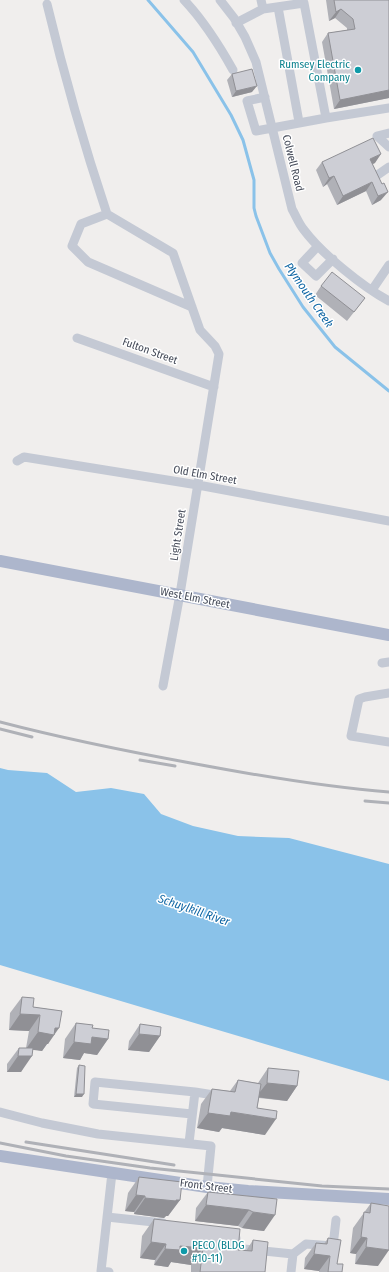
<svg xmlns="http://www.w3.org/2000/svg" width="389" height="1272" viewBox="0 0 389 1272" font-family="'Fira Sans Condensed',sans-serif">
	<rect width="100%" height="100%" fill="#f0eeed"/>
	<path fill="#8ac2e9" d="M0,768L8,770L47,773L76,792L111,788L144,794L161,814L193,826L238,836L289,838L389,864V1081L0,965Z"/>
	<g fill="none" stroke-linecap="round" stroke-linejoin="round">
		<path stroke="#8ac2e9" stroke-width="3" d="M148,0L193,52L231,115L243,140L254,180V208L256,216L270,253L279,269L303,307L335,347L389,391"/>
		<path stroke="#c4c9d4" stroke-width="9" d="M184,0C204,21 219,45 233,70
			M220,0L234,18L245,37L256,62L292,209C296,216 299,224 304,230C322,254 363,287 389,301
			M47,4C64,75 84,145 107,214
			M278,7L299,122
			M263,9L304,3L326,118L256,131L247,101L265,97
			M236,23L263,9L261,0
			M326,118L389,108
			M389,133L377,136L389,147
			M376,176L389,167
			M318,246L302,263L316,276L333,259
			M372,290L389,265
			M77,338L214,387
			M17,461L24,457L198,485L389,521
			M382,663L389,662
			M163,686L180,594L219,354L215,346L200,330L173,253L107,214L81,224L72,246L88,262L192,307
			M389,693L365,697L359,699L351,736L389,742
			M0,1112L42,1123L98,1134L211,1146L207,1187
			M192,1114L93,1104L95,1082L195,1092
			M189,1143L195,1092L220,1096
			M107,1217L163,1223
			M236,1238L235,1248L293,1254L291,1272
			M293,1254L306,1244L333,1246L336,1220
			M109,1272L101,1271L112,1173"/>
		<path stroke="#adb6cc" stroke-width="12" d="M0,561L389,635
			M0,1156L207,1187L248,1191L389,1199"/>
		<path stroke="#afb1b7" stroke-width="3" d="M0,722C65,739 130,752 196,764C260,776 324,787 389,792
			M0,729L32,737
			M140,760L175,766
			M365,801L389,803
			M26,1142L174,1165
			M0,1143L66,1156L150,1168L322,1186L389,1189"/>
	</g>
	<path fill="#b0b1b7" d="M326,0H389V98L334,109L322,42L328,33L347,30V28L335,18L329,21Z
		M232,74L252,92L232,97L227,80Z
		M322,162L375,163L372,164L381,200L372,205L366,191L337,205L327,184L323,187L316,170Z
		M321,286L365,298L347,321L315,295Z
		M22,997L33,1007L62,1011L48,1044H47L42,1051L33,1049L21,1072H7V1064L19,1048H26L29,1031L9,1030L10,1013Z
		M76,1023L92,1028L108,1039L97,1055L84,1053L80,1060L63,1058L65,1039Z
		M140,1024L160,1036L149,1052L128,1050L129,1041Z
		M79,1065L82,1097H74L77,1068Z
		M268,1068L297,1086L287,1101L259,1098L257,1108L265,1135L222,1128L219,1132L197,1128L201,1104L212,1089L230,1091L238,1080L258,1083Z
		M139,1177L180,1200L168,1216H166L164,1218L134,1214V1212L125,1211L128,1193Z
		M208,1192L277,1199L264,1231L242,1228L238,1226L195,1221L196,1208Z
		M371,1203L378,1266L355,1264L356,1254L350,1253L353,1228Z
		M154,1219L238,1250L246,1251L253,1240L265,1272H191V1265L171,1262L168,1267L154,1265L155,1260L140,1258L142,1236Z
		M328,1238L337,1264L342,1272H319V1271L304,1269L305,1258L316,1243L324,1244Z"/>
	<path fill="#909095" d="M341,9L335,18L329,21L336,12Z
		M257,86L252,92L232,97L236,91Z
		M389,90V98L334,109L340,100Z
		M381,154L375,163L364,168L370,159Z
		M334,176L327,184L323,187L329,178Z
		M372,182L366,191L337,205L343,196Z
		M388,192L381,200L372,205L378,196Z
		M20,1014L40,1015L29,1031L9,1030Z
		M55,1028H59L48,1044H47L42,1051L26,1049L38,1032Z
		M139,1034L160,1036L149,1052L128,1050Z
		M92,1037L108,1039L97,1055L84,1053L80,1060L63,1058L74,1042Z
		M18,1056H32L21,1072H7Z
		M267,1083L297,1086L287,1101L256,1097Z
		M76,1094H84L82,1097H74Z
		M231,1112L276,1119L265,1135L222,1128L219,1132L197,1128L208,1113Z
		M136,1195L145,1196L134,1212L125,1211Z
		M145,1198L176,1200H180L168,1216H166L164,1218L134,1214Z
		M206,1205L249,1210L238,1226L195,1221Z
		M253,1212L275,1215L264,1231L242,1228Z
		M361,1237L367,1238L356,1254L350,1253Z
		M151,1242L166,1244L155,1260L140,1258Z
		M180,1246L203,1248L191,1265L171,1262L168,1267L154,1265L165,1249Z
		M366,1247L389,1250L378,1266L355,1264Z
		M314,1254L330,1256L319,1271L304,1269Z"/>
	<path fill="#cdced5" stroke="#909095" d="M334,0H389V90L340,100L328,33L355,29L353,19L341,9L336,12Z
		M252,69L257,86L236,91L232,74Z
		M373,138L381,154L370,159L382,184L384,183L388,192L378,196L372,182L343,196L334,176L329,178L322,162Z
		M332,272L365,298L354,312L321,286Z
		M22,997L34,998L33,1007L62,1011L59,1028H55L54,1035L38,1032L40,1015L20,1014Z
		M76,1023L93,1025L92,1028L109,1030L108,1039L92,1037L91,1044L74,1042Z
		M140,1024L161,1027L160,1036L139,1034Z
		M19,1048H33L32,1056H18Z
		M79,1065L85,1066L84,1094H76Z
		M268,1068L299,1071L297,1086L267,1083Z
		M238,1080L261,1084L257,1108L277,1111L276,1119L231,1112L230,1116L208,1113L212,1089L235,1092Z
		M139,1177L182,1182L180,1200H176V1201L145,1198V1196L136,1195Z
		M208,1192L277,1199L275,1215L253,1212L249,1210L206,1205Z
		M371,1203L389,1206V1250L366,1247L367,1238L361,1237L364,1212L370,1213Z
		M154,1219L240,1229L238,1250L252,1251L253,1240L268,1242L265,1272H200L203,1248L180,1246V1250L165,1249L166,1244L151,1242Z
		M328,1238L341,1240L337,1264H343L342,1272H328L330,1256L314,1254L316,1243L327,1244Z"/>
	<g fill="#0f9aa8" stroke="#fff" stroke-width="1.5">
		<circle cx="358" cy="70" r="4"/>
		<circle cx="184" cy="1251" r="4"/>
	</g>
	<g text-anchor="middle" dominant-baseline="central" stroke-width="3" stroke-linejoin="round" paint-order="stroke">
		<g font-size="11" fill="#0d838f" stroke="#fff" text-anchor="end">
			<text x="350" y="64">Rumsey Electric<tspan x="350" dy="13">Company</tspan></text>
			<text x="192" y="1245" text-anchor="start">PECO (BLDG<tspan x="192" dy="13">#10-11)</tspan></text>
		</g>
		<g font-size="11" fill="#464c5a" stroke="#fff">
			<text transform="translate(293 163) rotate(76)">Colwell Road</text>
			<text transform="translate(150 351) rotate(20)">Fulton Street</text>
			<text transform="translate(205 475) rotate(10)">Old Elm Street</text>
			<text transform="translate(178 535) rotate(-81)">Light Street</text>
			<text transform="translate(195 598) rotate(11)">West Elm Street</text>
			<text transform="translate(206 1186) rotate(7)">Front Street</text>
		</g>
		<g font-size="12" font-style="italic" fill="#0f66a4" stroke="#fff">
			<text transform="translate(309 295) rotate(55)">Plymouth Creek</text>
			<text transform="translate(194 910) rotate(19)">Schuylkill River</text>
		</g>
	</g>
</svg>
